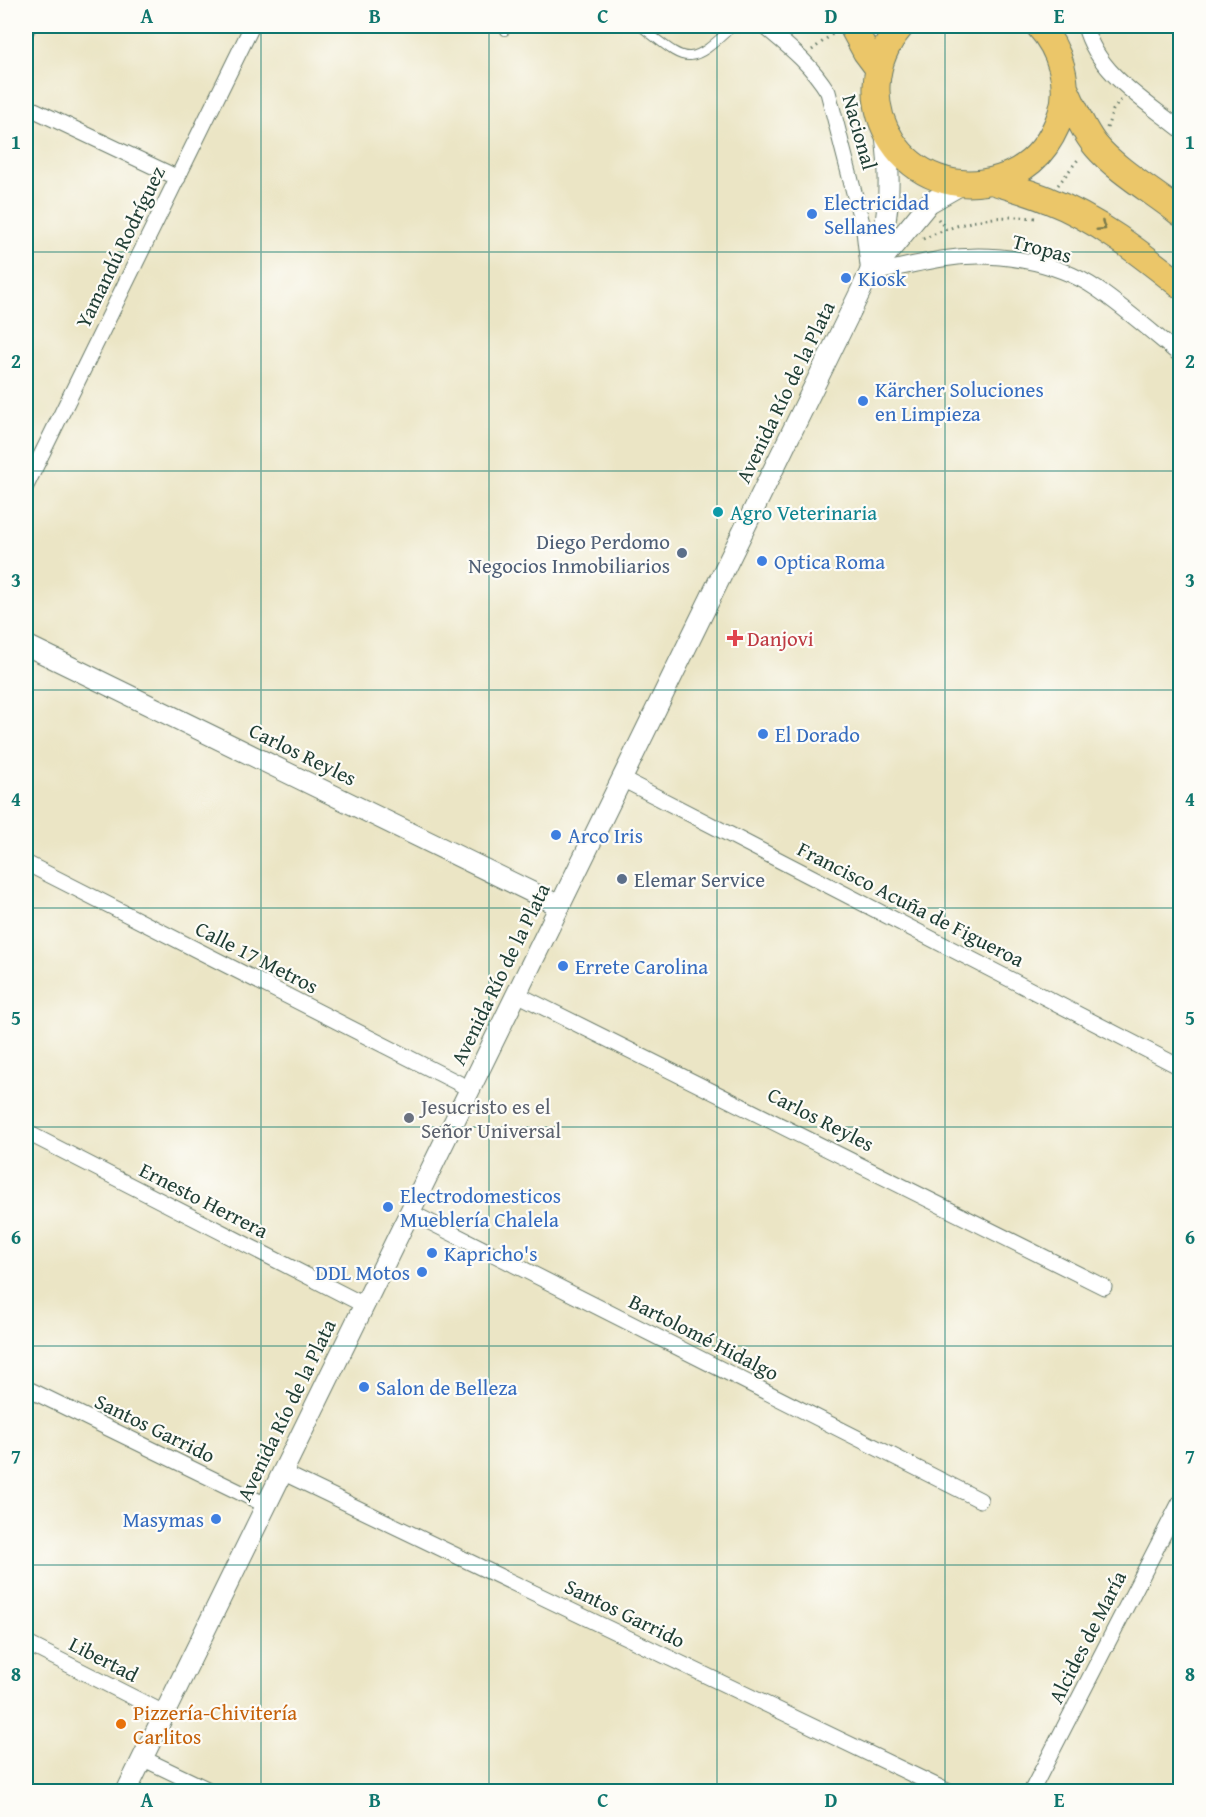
<svg xmlns="http://www.w3.org/2000/svg" width="1206" height="1817" viewBox="0 0 1206 1817" font-family="'Gentium Book Plus',serif">
	<rect width="100%" height="100%" fill="#fdfcf7"/>
	<filter id="ink" filterUnits="userSpaceOnUse"><feTurbulence type="fractalNoise" baseFrequency=".0167" numOctaves="2"/><feDisplacementMap in="SourceGraphic" scale="12" xChannelSelector="R" yChannelSelector="G"/><feConvolveMatrix kernelMatrix="1 2 1 2 8 2 1 2 1" color-interpolation-filters="sRGB"/></filter>
	<filter id="wash" filterUnits="userSpaceOnUse"><feTurbulence type="fractalNoise" baseFrequency=".008" numOctaves="4" result="noise"/><feDisplacementMap in="SourceGraphic" scale="24" xChannelSelector="R" yChannelSelector="G"/><feGaussianBlur stdDeviation="1.35" result="paint"/><feColorMatrix in="noise" values="0 0 0 0 0 0 0 0 0 0 0 0 0 0 0 0 0 1.4 0 .05"/><feComposite in="paint" operator="in"/></filter>
	<g filter="url(#wash)">
		<rect width="100%" height="100%" fill="#ebe5c5"/>
	</g>
	<g filter="url(#ink)">
		<g fill="none" stroke-linecap="round" stroke-linejoin="round">
			<defs>
				<path id="service" d="M640,26C687,62 687,70 733,26
					M505,31L508,26"/>
				<path id="minor" d="M764,26C789,47 810,63 828,92L864,231L869,274C893,269 917,263 942,259C992,251 1055,260 1097,289C1126,309 1153,333 1180,355
					M1085,26C1097,73 1144,100 1180,129
					M26,31L28,26
					M26,106L178,178
					M26,486L252,26
					M622,779L1180,1067
					M26,863L470,1089
					M517,994L1104,1287
					M26,1132L364,1305
					M410,1212L980,1500
					M26,1388L266,1505
					M282,1472L949,1792
					M26,1643L164,1713
					M142,1758L213,1792
					M1031,1792L1180,1502"/>
				<path id="tertiary" d="M877,266L929,203L964,183
					M26,645L560,906
					M126,1792L869,274C874,260 881,245 884,229C891,196 889,164 885,131"/>
				<path id="trunk" d="M852,26L866,52L878,68
					M901,26C837,100 908,209 1001,178C1032,168 1051,144 1061,114C1071,84 1060,49 1039,26
					M1065,88C1074,107 1082,129 1096,146C1116,170 1155,193 1180,213
					M991,181C1010,187 1029,192 1048,200C1097,219 1140,253 1180,285"/>
			</defs>
			<use href="#service" stroke="#667867" stroke-width="10"/>
			<use href="#minor" stroke="#667867" stroke-width="17"/>
			<use href="#tertiary" stroke="#667867" stroke-width="22"/>
			<use href="#trunk" stroke="#667867" stroke-width="28"/>
			<path stroke="#667867" stroke-width="3" stroke-dasharray="1.5 4.5" stroke-linecap="butt" d="M812,50L835,32
				M1107,128L1113,110L1121,100
				M1058,185L1080,157
				M938,219L946,229
				M923,239C961,222 992,214 1035,218"/>
			<use href="#service" stroke="#fff" stroke-width="8"/>
			<use href="#minor" stroke="#fff" stroke-width="15"/>
			<use href="#tertiary" stroke="#fff" stroke-width="20"/>
			<use href="#trunk" stroke="#ebc669" stroke-width="26"/>
		</g>
		<defs><path id="oneway-chevron" d="M-2-3.5L2.5 0L-2 3.5" fill="none" stroke-width="1.6" stroke-linecap="round" stroke-linejoin="round" transform="scale(1.5)"/></defs>
		<use stroke="#7b7b4c" href="#oneway-chevron" transform="translate(1102 227) rotate(33)"/>
	</g>
	<path fill="none" stroke="#0f766e" stroke-width="1.5" stroke-opacity="0.55" d="M261,26V1792M489,26V1792M717,26V1792M945,26V1792M26,252H1180M26,471H1180M26,690H1180M26,908H1180M26,1127H1180M26,1346H1180M26,1565H1180"/>
	<g fill="#3f7fe0" stroke="#fdfcf7" stroke-width="2">
		<circle cx="812" cy="214" r="6"/>
		<circle cx="846" cy="278" r="6"/>
		<circle cx="863" cy="401" r="6"/>
		<circle cx="762" cy="561" r="6"/>
		<circle cx="763" cy="734" r="6"/>
		<circle cx="556" cy="835" r="6"/>
		<circle cx="563" cy="966" r="6"/>
		<circle cx="388" cy="1207" r="6"/>
		<circle cx="432" cy="1253" r="6"/>
		<circle cx="422" cy="1272" r="6"/>
		<circle cx="364" cy="1387" r="6"/>
		<circle cx="216" cy="1519" r="6"/>
	</g>
	<circle fill="#0f9aa8" stroke="#fdfcf7" stroke-width="2" cx="718" cy="512" r="6"/>
	<g fill="#5c6f8a" stroke="#fdfcf7" stroke-width="2">
		<circle cx="682" cy="553" r="6"/>
		<circle cx="622" cy="879" r="6"/>
	</g>
	<path fill="#e0444e" stroke="#fdfcf7" stroke-width="2" d="M732 629h6v6h6v6h-6v6h-6v-6h-6v-6h6z"/>
	<circle fill="#6b7280" stroke="#fdfcf7" stroke-width="2" cx="409" cy="1118" r="6"/>
	<circle fill="#e8710a" stroke="#fdfcf7" stroke-width="2" cx="121" cy="1724" r="6"/>
	<g text-anchor="middle" dominant-baseline="central" stroke-width="4.5" stroke-linejoin="round" paint-order="stroke">
		<g font-size="21" fill="#1f3d34" stroke="#fdfcf7">
			<text transform="translate(860 132) rotate(74)">Nacional</text>
			<text transform="translate(120 247) rotate(-64)">Yamandú Rodríguez</text>
			<text transform="translate(1042 248) rotate(15)">Tropas</text>
			<text transform="translate(785 392) rotate(-64)">Avenida Río de la Plata</text>
			<text transform="translate(303 754) rotate(26)">Carlos Reyles</text>
			<text transform="translate(911 904) rotate(27)">Francisco Acuña de Figueroa</text>
			<text transform="translate(257 957) rotate(27)">Calle 17 Metros</text>
			<text transform="translate(500 974) rotate(-64)">Avenida Río de la Plata</text>
			<text transform="translate(821 1119) rotate(27)">Carlos Reyles</text>
			<text transform="translate(204 1200) rotate(27)">Ernesto Herrera</text>
			<text transform="translate(704 1337) rotate(27)">Bartolomé Hidalgo</text>
			<text transform="translate(286 1410) rotate(-64)">Avenida Río de la Plata</text>
			<text transform="translate(155 1428) rotate(26)">Santos Garrido</text>
			<text transform="translate(625 1613) rotate(26)">Santos Garrido</text>
			<text transform="translate(1087 1637) rotate(-63)">Alcides de María</text>
			<text transform="translate(104 1659) rotate(27)">Libertad</text>
		</g>
		<g font-size="21" fill="#366cbe" stroke="#fdfcf7" text-anchor="start">
			<text x="824" y="202">Electricidad<tspan x="824" dy="24">Sellanes</tspan></text>
			<text x="858" y="278">Kiosk</text>
			<text x="875" y="389">Kärcher Soluciones<tspan x="875" dy="24">en Limpieza</tspan></text>
			<text x="774" y="561">Optica Roma</text>
			<text x="775" y="734">El Dorado</text>
			<text x="568" y="835">Arco Iris</text>
			<text x="575" y="966">Errete Carolina</text>
			<text x="400" y="1195">Electrodomesticos<tspan x="400" dy="24">Mueblería Chalela</tspan></text>
			<text x="444" y="1253">Kapricho's</text>
			<text x="410" y="1272" text-anchor="end">DDL Motos</text>
			<text x="376" y="1387">Salon de Belleza</text>
			<text x="204" y="1519" text-anchor="end">Masymas</text>
		</g>
		<g font-size="21" fill="#0d838f" stroke="#fdfcf7" text-anchor="start">
			<text x="730" y="512">Agro Veterinaria</text>
		</g>
		<g font-size="21" fill="#4e5e75" stroke="#fdfcf7" text-anchor="end">
			<text x="670" y="541">Diego Perdomo<tspan x="670" dy="24">Negocios Inmobiliarios</tspan></text>
			<text x="634" y="879" text-anchor="start">Elemar Service</text>
		</g>
		<g font-size="21" fill="#be3a42" stroke="#fdfcf7" text-anchor="start">
			<text x="747" y="638">Danjovi</text>
		</g>
		<g font-size="21" fill="#5b616d" stroke="#fdfcf7" text-anchor="start">
			<text x="421" y="1106">Jesucristo es el<tspan x="421" dy="24">Señor Universal</tspan></text>
		</g>
		<g font-size="21" fill="#c56008" stroke="#fdfcf7" text-anchor="start">
			<text x="133" y="1712">Pizzería-Chivitería<tspan x="133" dy="24">Carlitos</tspan></text>
		</g>
	</g>
	<rect width="1206" height="1817" fill="none" stroke="#fdfcf7" stroke-width="66"/>
	<rect x="33" y="33" width="1140" height="1751" fill="none" stroke="#0f766e" stroke-width="2"/>
	<g font-size="20" text-anchor="middle" font-weight="bold" fill="#0f766e">
		<text x="147" y="23">A</text>
		<text x="375" y="23">B</text>
		<text x="603" y="23">C</text>
		<text x="831" y="23">D</text>
		<text x="1059" y="23">E</text>
		<text x="16" y="149">1</text>
		<text x="1190" y="149">1</text>
		<text x="16" y="368">2</text>
		<text x="1190" y="368">2</text>
		<text x="16" y="587">3</text>
		<text x="1190" y="587">3</text>
		<text x="16" y="806">4</text>
		<text x="1190" y="806">4</text>
		<text x="16" y="1025">5</text>
		<text x="1190" y="1025">5</text>
		<text x="16" y="1244">6</text>
		<text x="1190" y="1244">6</text>
		<text x="16" y="1463">7</text>
		<text x="1190" y="1463">7</text>
		<text x="16" y="1681">8</text>
		<text x="1190" y="1681">8</text>
		<text x="147" y="1807">A</text>
		<text x="375" y="1807">B</text>
		<text x="603" y="1807">C</text>
		<text x="831" y="1807">D</text>
		<text x="1059" y="1807">E</text>
	</g>
</svg>
